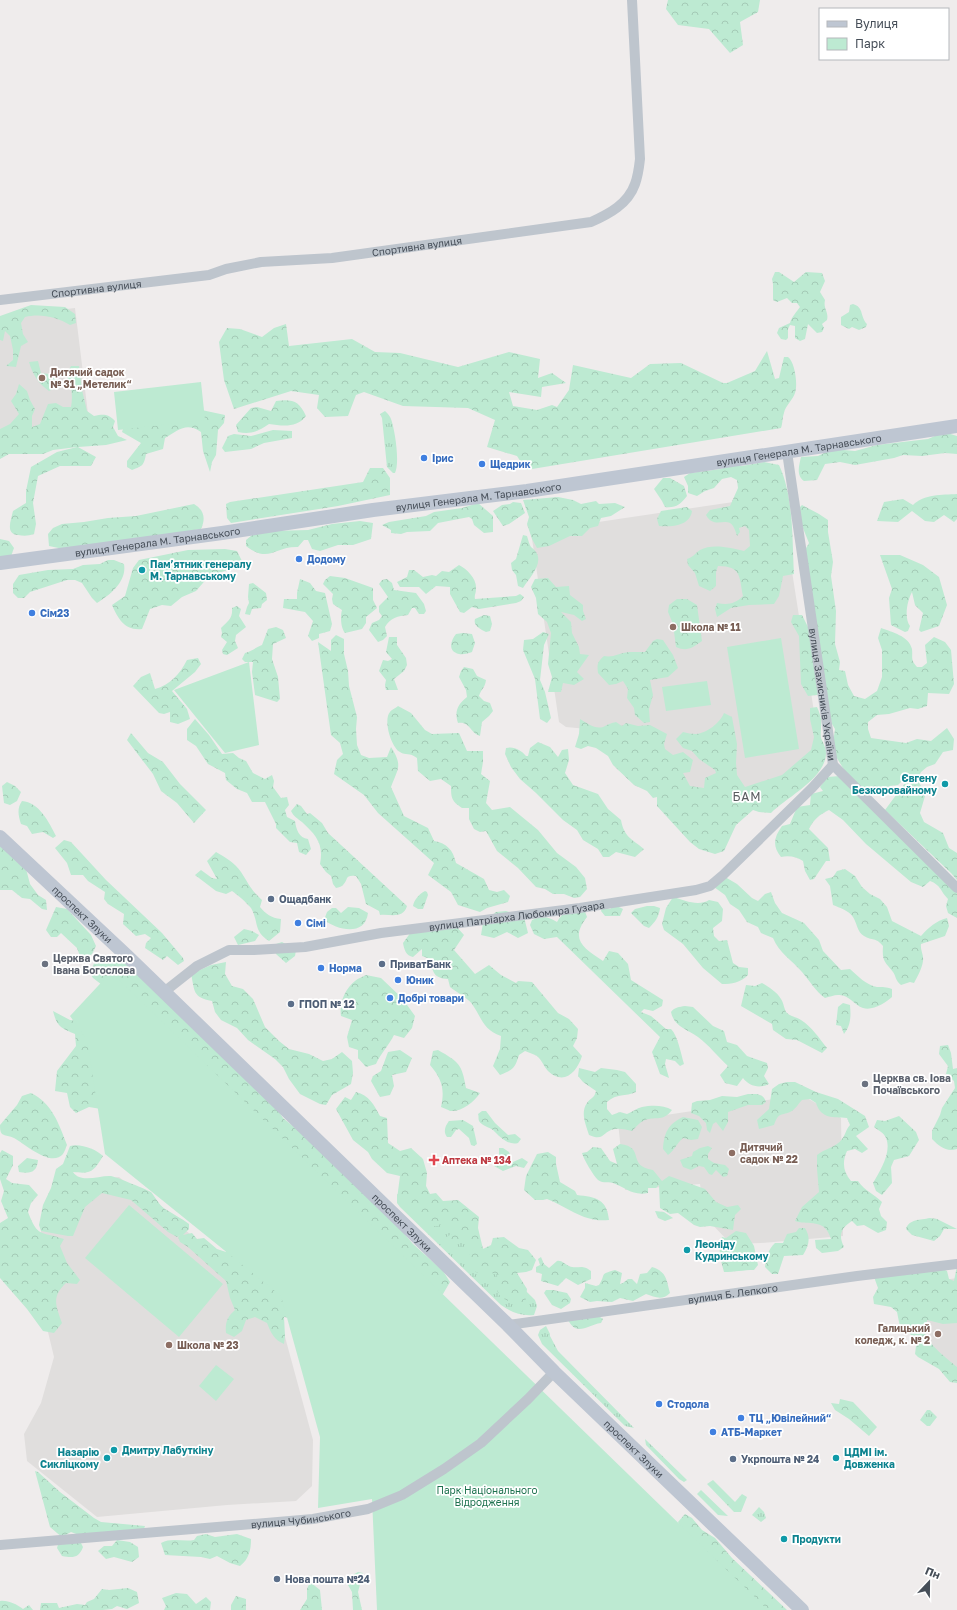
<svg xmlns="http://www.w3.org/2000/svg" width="957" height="1610" viewBox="0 0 957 1610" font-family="'Golos Text',sans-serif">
	<defs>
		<pattern id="grass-tufts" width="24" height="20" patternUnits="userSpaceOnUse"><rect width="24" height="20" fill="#bdead2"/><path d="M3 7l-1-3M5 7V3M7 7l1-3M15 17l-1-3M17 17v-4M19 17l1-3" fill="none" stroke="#a4cab6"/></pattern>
		<pattern id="forest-crowns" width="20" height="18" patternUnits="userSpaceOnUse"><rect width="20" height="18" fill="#bdead2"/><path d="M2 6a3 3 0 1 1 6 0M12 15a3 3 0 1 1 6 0" fill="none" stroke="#a4cab6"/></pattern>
	</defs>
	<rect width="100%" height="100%" fill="#efecec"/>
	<path fill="#e0dedd" d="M75,308L91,438L0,449V317Z
		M780,495L820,750L726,831L630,733L566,727L559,722L531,532Z
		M802,1095L841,1118L843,1236L761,1243L731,1244L705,1217L700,1184L625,1190L618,1122Z
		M119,1177L220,1258L275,1300L313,1440L312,1486L296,1501L227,1505L97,1517L27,1461L24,1434L41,1403L54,1357L48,1332L36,1245L59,1182Z
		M957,1278V1379L880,1289Z"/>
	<path fill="url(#grass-tufts)" d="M385,411C388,414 390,416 391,419C395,430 400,463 395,473H393L387,467L382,418L380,414Z
		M402,1189H423L535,1300L537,1306L534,1315C521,1316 512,1313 501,1305L400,1207L397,1203V1195Z
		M546,1326L550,1334V1336L558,1351L634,1428L625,1426L542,1344L538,1335L540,1330Z
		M927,1410H930L937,1417L930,1426H927L920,1420Z
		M645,1439L687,1480L684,1482L679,1479L646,1445Z
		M713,1480L735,1502L742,1494L747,1497L741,1512H734L707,1484Z
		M701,1490L728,1516L718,1515L697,1494Z
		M759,1507L764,1512L766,1518L761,1522L752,1515Z"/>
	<path fill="url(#forest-crowns)" d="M668,0H760L758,12L740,22L743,45L730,53L709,29L678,25L666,9Z
		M775,272H779L794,282L806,272L822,273L825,281L820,292L825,300C823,309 829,312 827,320L822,324L824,328L822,332L817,333L808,324L805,339L800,341L795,338V326L790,325L788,329V338L786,340L781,339L777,333L779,328L790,323C792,316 796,313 800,307L797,303H792L787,298L777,302L773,300V284L772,279Z
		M853,304C864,307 860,317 867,324L866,327L859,330L852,327L849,329L841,325V317L849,312L850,305Z
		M31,305L65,307L75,314L76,323L70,325C57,317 40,313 25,317L21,323L23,334L28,342L21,346L16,367L6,366L13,360V350L10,336L5,331L3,341L0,340V316Z
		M286,324L289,346L352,339L375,352L400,353L458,367L509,352L540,359L538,378L552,373L566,383L542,387L541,397L509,392L513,406L537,410L552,405L557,407L569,390L573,365L631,378L650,364L681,363L723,383H727L755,371L767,351L775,379L779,378L784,357H788C795,362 798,385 795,393C793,400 785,406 784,413C782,419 783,422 781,428L526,470L517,456L487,447L495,420L468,408L403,406L364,392L356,395L348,416L325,417L317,408L319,395L291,391L234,409L224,380L219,342L227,328L240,329L262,337L274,328Z
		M38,361L41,373L56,375L58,382L55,388L49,391C38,383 33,375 29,362Z
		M71,366H79L82,390L87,411L94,416C104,414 108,414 115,421L113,427L118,436L127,440L106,445L78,447L96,457L91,466H60L38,476L33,503L36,524L34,534C28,536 24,536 18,535C5,534 11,520 13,511L26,503V491L31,467L57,452L77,447L53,450L43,454H9L0,459V429L10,424L19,414L11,401L16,394L19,384L27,391L30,400L35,409L32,416V427L40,424L48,404L56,403L63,407H71C73,396 72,385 66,375Z
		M276,401C293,399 299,401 306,416C297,428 283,426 269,424C259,431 251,435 238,432L236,425L251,408L257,407L271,411Z
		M197,409L225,415L224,423L218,430L216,455L212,462L210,472L203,451L201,432C186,422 179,430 165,438L163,449L146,454C144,465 143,466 132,470L127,467V461L141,443L122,432L126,420Z
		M273,430L292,431V438L264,443L251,449L225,452L222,448L228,436L234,434L251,436Z
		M944,432L957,436V454L945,453L922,456L903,455L894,458L855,465L840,462L825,464L817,480L804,481C796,475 799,466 801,457L818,456L832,449L855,451L877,445L928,439Z
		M764,462L779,465C794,497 792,539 794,574L783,576L779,596L774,604L749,605L731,608L717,617L715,609L717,603C728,605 735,604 743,596C739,577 742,566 718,566L716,572V586L710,591L699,586L695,573L688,565L687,559C695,556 695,553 700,550C712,543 732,548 744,551L750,546L749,530L745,526L739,528L740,532L737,536C736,533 735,529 733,526C727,516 714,530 706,515L710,510L730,506L738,488L737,480L731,477L722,479L714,488L705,491L697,496L688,493V486L684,477L690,473L721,469L731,465L742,466Z
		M370,468H383L390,478V495L338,506L231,523L227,518L226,504L230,502L363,482Z
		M663,478H670L684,486L687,496C680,505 676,508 665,507L662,501L654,489Z
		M957,494V519L954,522L944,515L934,522L925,521L912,511L898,522L877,521L884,502L903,499L913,505C924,494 942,495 957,494Z
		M558,497L573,500L581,504L596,501L599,504L615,503L625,507L611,516L601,518L598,526L590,528L582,536H570L549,546L537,548L532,539L527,524L529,517L523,500Z
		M513,502L521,503L525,513L509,524L503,526L493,511L502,505L510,504Z
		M478,503L493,516V532L484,533L474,525L472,519L469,517L438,523L430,531L407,532L401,534L391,533V530L382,525L389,522L426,516L434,512L462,508Z
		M194,504C204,510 206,518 201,529L68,550L49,546L48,534L53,528L62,524L84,522L108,518L136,516Z
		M802,505L819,514L828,520V532L833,562L831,576L836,611L835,644L840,662L839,670L845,671L848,685L854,696L865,699L877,691L882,677V650L878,638L881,628C892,632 909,636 912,649C913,658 910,659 917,667H922L927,663L925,645L934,637L945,642L951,650L954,684L949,694L928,693L927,706L918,709L910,708L889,714L877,715L868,722V729L871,738L906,743L917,739L931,741L947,728L954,739L953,750L943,752L935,764L927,767L921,772L917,780L924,790L925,796L920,813L924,822L943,833L949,848L957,853V880L951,873L885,810L905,783V778L898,785L890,786L877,792L866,794L846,773L832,750L835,729L832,724L825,691L817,695L808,696L801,684L799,636L791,622L793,615H802L808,627L805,550L809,543L796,511Z
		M687,507L692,511C690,526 672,527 659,526L657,519L661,511Z
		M360,521L373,523L371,539L353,545H338L320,551L312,549L308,540H304L298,547C275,546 269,564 246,546V540L252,535L272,531L308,530L332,524Z
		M523,535L527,536C528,539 529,544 531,547C533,549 535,550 536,552C544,564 529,578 523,588L518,586L516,575L512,570L511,563L516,559Z
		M0,539L9,541L14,548L11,556L0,560Z
		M225,549L237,551L242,561L237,570L231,569L209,576L196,591L182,597L171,606L162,605L150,609L142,629C125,631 118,619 112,605L125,596L133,568L139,560L188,550Z
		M880,555H900L923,565L939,577L947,605L939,626L921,632L919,630L923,613L915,605L912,592C907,601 904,618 910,626L908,631L905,632L891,625L889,598L892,589Z
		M108,560H114L124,564C127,581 111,594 97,603L92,598L82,583L75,580H67L30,592L24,598H18L13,593V584L19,575L48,570L73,569L83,565L100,564Z
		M459,565C467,569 477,579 476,589C476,594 474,595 475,599L516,596L520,594L524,597L521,601L516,603L479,609L472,607L464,613L460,612L450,594V587L436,586L426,594L419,587H400L397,582L407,577L409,570H414L423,577L432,575L436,576L442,571L449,572Z
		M330,576L345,578L373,588V600L377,608L366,617V623L362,629L345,633C341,628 340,617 342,610L333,604L332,599L333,594L323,584L325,580Z
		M548,578L556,587L569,586L570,595L583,605V611L586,619L582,621L574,615L561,612L571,622L572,633L579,647L580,654L589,655L577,672L584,679L574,685L563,683L561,692H548L552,677L548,664L551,633L547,622L538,614L536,598L531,587L535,579Z
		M300,579L310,583L316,591L325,593L332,624L330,631L319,634V638L312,641L308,636L313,621L305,612L283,608L284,599H297V593Z
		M387,579L392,583L394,590L416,593L424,604L426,611L424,614H419L415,608H412L408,615C398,616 390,618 385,627L387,636L383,640L378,642L369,630L372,623L379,620L382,616L379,612V606L388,597L379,584L382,580Z
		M253,583L266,593L267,600L262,604L261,608L252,609L250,615L245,614L247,607L249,603L248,597L249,584Z
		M677,599H687L697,605L702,641C692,648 687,652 676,647L673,624L668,612L669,605Z
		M237,606L241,609L239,616L246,627L236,635L235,641L238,648L227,655L223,654L222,650L227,642L221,637L222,633L221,628C228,621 233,618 232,608Z
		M484,615L490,616L492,624L490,631L486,632C480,629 473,626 475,619Z
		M276,627L283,630L286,638L273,644L272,659L278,677L280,699L277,702L255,695L252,672L253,662H245L242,659L245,653C252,651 255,648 262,645L268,629Z
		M543,632L549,634L544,645L540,680L545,692L551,718L547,723L540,719L535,679L523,650L524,640L533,639Z
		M463,633L472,634L475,643L472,652C469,653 463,655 459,654C447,651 451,640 456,634Z
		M336,635L344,639V654L348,671L349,686L357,717L356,729L357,745L361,755L369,758L387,757L391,747C403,766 398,768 391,787L404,816L428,828L434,841C447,843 453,850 456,863L484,879L489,890L497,892L504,890L510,896L508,902L487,908L480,912L458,905L451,892L428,875L434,863L378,813L364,795L334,774L337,760L343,754L340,743L331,735L318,642L331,651V640Z
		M389,637H397V645L406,658L407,665L404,671L394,679L398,690H386L385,685L386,680L379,671L383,660L388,661L392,659L386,652Z
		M657,639L663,640L673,655L678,668L668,677L650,680L653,695L649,709L650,722L644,723L635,715L634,708L627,698L628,689L623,681L616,684L609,685L598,673C597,665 597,662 604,656C613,658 619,653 629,652C634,652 640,652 645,652L653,641Z
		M198,658L201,664L195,672L172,691L187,709L190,719L178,724L170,722V712L164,714L159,713L133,686L141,677L150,673L155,689C170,685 180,674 187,660Z
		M464,667L473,669L477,676L486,680C485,688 481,689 479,696L484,701L490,703L493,711L489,716L482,722L480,736C470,733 470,721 458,723C454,711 458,704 467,697L466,690L459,677L461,671Z
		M398,706L411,713L425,730L432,734L459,733L467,751H483V762L481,774L490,781L486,803L492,810L510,807L538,830L557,853L576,867L585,878L587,889L580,897L574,898L564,894H553L545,889L536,887L518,868L497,851L486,831L480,832L474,829L469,819V808H462C452,801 451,799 451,786L441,779L430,781L418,771L417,758C409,752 406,756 400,752C391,747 383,720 390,712C391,710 396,708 398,706Z
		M817,707C819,711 820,715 821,719C822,725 820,732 821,738C823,743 826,747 826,753C826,778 787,797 771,813L759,812L753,810L736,825L724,851L715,854L699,849L690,842L657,806V797L653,798L647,791L634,785L613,765L608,756L596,748L588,746L581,749L575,747L579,734L580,719C587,723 597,731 605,726C609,724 611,723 616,722L622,726L626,723L638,726L650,725L667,734L664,744L665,749L673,755L683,752L693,760L690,772L683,773L690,786L704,788L705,778L716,773L715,770L699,759L692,751L683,748L676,739L683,732C687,733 692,734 696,734C707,733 720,723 724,713L732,717L737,744L736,763L737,775L745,787L782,775L811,750L814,737L810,719V708Z
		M195,719L209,735L222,754L233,753L239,758L246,761L253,773L265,779L272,775L274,781L273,787L281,798L287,797L289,805L285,810L287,817L295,821C296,829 299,838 308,839L311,849L306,855L299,852L297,843L290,842L276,828V824L265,802H252L247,793L237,789L226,780L225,773L208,764L196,746L187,740V729Z
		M131,733L148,753L163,762L180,784L206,810L194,823L177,803L161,791L153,774L127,740Z
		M538,742L550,747L558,757L562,750L568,749L569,760L565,773L573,785L598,794L608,809L621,820C624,837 632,839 644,849L635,857L616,852L609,857H603L598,849L583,840L577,830L563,820L536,793L520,779L511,767L505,754L506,748C514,746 521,750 526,756H528L530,748Z
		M840,776L957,883V918L948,913L946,906L948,899C940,891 941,885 930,881L923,887L911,882L866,844L843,820L829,810C819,815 814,819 809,829L828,848L830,861H826L814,879L810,880L805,871L803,861C797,857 789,855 781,857C772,846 774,837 782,826L790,824L797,807L810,805L811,794L823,791L820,787L827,777Z
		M7,782L15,786L21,792L17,801L10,805L4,803L2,786Z
		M22,801C39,802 49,822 56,836L53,838L43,832L32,834L27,826L21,824C18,815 17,808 22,801Z
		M297,804L301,806L307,814L310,813L322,823L328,833L407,906C403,919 392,914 380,915L379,911L366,904L361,884L356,876C344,875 349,879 343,885C341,887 339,887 336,888L333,884L331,876L326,872L320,864C324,844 316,835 302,822C297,818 294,817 291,811Z
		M64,840L71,842L106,880L162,933L183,958L184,961L178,965L167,956L163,960L145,948L146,943L151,938L145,934L136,936L123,924L124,914L108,904L104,899L105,892L88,881L83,875H71L67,863L55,848Z
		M0,845L25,865L30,884L38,895L46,900L47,910L42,909L30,899L22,898L12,890H0Z
		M216,852C225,857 235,863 241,872C249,884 250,889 262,900L260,907C266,914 271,918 281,919L280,932L269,941C253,931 259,922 251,908C247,903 237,894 232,891L226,894L216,891L195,875L201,870L212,878L217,879L207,861Z
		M845,869L855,876L862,887L870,894L880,899L887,907L892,921L921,936C929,927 936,921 947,918L949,926L945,936L921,944C920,950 924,955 923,961C922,968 918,976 914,983L910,982L901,985C895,980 896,976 893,972C884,961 882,961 883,946C876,937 872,941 864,936C857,932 857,923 853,917C848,910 840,908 833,905L830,886L825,879L833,877L837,871Z
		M720,874L737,884L752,898L758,901L765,894L771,892L775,903L782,913L804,923L819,940L823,951L841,970L850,969C858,976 866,985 877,987C883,987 886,987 892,989V997C885,1003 873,1011 863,1008C854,1005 849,994 838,995C834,995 829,997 825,998C815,991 810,981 802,972C792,960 779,953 773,938L761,933L758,927L747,922L739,910L730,904L725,895L714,887Z
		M425,891L427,892L428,895L423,909H418L413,906C414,900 419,894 425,891Z
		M673,897C684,900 698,907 709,900L718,902L723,909L722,921L713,928L714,936L719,941L727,940L733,963L739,967L748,968V975C740,983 732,984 722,984L703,968L683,944L664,930L662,924L666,908Z
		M615,905L623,909L620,916H605L601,911L602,907L610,909Z
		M583,906L587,917C569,940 584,948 603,961L609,951L618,953L628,964L631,980L663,1000L662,1006L653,1011L644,1009L641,1012L651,1016L666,1029H671C678,1036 681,1054 684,1064L680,1066L675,1061L666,1059L665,1064L669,1078L660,1074L652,1052L660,1037L557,937L544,939L534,934L530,925L532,920C542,916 548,916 557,922C563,911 571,909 583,906Z
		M647,906H654L660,908C659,917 655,922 649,928L644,926L631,913L635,909Z
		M56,907L67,909L91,935L96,946L92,954L86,958L80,956L77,948L61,933L57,937H51L46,930Z
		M348,907L359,908L368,913C365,937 337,930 324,920L327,912L332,908H336L341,913Z
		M506,911L524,917L528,933L518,938L507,932L494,938L481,935L483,923L496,912Z
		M455,925L464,935L454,950L475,974L489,965L501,975L516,983L518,981L532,982L558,1013L569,1019L578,1029L577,1038L573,1046L582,1056C577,1072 564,1086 548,1071C544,1067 542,1060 537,1056C534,1054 529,1053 525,1051L519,1055C515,1068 513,1070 500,1075L493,1066L500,1049L501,1036C483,1030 482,1018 472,1004C469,999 456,992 450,987L448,979C433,978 433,972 430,959L422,956V949L413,957C406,956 404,949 403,943L411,932L423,928L430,932L434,928Z
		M244,929L252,931L259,935L255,941L238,945L234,937Z
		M282,942L296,950L295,956L286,963L276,954L273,947V945Z
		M98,957H118L133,968L271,1099L283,1118L318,1147L396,1224L413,1244L443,1271L450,1282L443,1294L291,1318L284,1317L285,1336L284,1344C274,1340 271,1333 267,1323L255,1317L246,1320L242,1331L234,1337L226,1333C225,1323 227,1317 235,1310L230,1298L226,1281L188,1247L180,1242L178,1237L180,1235L177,1237L168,1232L131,1200L102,1193L85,1207L73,1236H68L41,1231L39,1225L43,1205L51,1188L56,1169L63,1164L70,1146C80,1143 96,1149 103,1156C93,1172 92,1174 73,1172C81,1184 100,1175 111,1176C114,1176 150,1191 151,1192C156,1198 159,1205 165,1209C173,1214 181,1218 189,1224V1229L183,1235L192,1233L197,1239L204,1238L217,1249L226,1252L222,1243L101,1109L89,1107L76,1113L70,1107L67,1093L55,1091L57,1071L76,1046L75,1034C61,1028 57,1027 53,1011L70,1020L81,1021L106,988L93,978L89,972Z
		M226,962L225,974L232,986L243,989L253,999L265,1027L279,1041L289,1049L309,1054L323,1061L332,1059L342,1052L352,1061L353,1073L351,1084L332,1095L326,1105L320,1104L300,1094L289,1079L283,1067L275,1059L248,1040L237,1028L221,1020L215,1012L212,1001C192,997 195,991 191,974L211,965Z
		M366,975L381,978L402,998L415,1016L412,1028L404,1038L394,1035C389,1045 381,1053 376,1064L366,1067L358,1058V1050L349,1047L347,1037L352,1020L341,1016C339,1003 345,989 355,981C358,978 363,977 366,975Z
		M762,983C769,987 777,992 781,999C784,1003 784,1010 787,1013C791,1017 797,1017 801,1020C812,1027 819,1038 827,1048L822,1053L797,1040L786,1039L773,1030L772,1024L741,1006L746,985L755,986Z
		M843,1003L850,1005C851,1016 851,1025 844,1034L841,1026L836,1025L838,1007Z
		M685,1006L693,1007L713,1026L724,1031L727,1042L737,1045L747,1056L767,1063L768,1068L764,1076L769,1084C759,1089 749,1086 743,1078L737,1086L725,1083L720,1075L728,1066C718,1057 709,1045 698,1037C687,1029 674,1027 671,1012C675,1007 679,1007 685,1006Z
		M948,1045L951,1053L953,1069L957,1068V1149C946,1152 940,1147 932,1139V1131L940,1115L942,1108L955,1088L954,1081L946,1074L948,1066L939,1054L940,1046Z
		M400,1050L412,1058L406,1072L392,1075L394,1086L390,1095L380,1097L371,1081L373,1076L381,1071L388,1052Z
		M438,1050C459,1062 462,1064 466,1088L480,1093C474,1102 462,1112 450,1111C448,1110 444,1108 441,1107C445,1089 442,1079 430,1065L433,1051Z
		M579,1068L595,1072L601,1068L617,1070L625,1072L636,1084V1092C625,1097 617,1093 607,1102V1109L612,1115L620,1112L627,1114C632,1112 637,1108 642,1107C652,1105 664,1105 672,1110C663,1122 657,1116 645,1120C640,1122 636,1127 632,1131C627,1130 620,1128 615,1129C602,1131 605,1142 589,1135C586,1125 580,1113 587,1103C591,1097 594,1099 596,1091L583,1082L578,1076Z
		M787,1082H795L816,1092L838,1099L865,1116L869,1127L856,1136L868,1149L862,1153L855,1149L847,1151C842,1162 843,1172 851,1181H858C865,1191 874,1194 882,1202L879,1209L881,1216L887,1222L886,1230L878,1233L864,1225L857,1226L852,1221C841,1228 838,1235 844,1247L838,1251L822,1253L816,1248L815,1240L831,1239C824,1217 809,1226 795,1221L802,1207L819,1192L817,1169V1155C824,1149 837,1147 842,1139C846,1134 845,1131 850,1125L847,1118C833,1117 821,1119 816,1103L810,1099L802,1100C799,1103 795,1110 790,1112C780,1116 779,1112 774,1125L759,1129L757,1120L769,1109L772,1089L779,1084Z
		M356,1092C369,1095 374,1105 380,1116L387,1118L388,1143L400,1151L411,1148L423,1159L427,1173L426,1186L430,1194L436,1193L443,1201L458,1200L479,1217L478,1228L483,1249L491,1245L493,1238L504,1237L519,1248L528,1250L536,1260L532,1270L526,1272L517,1273L527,1289L525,1305L518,1307L513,1297L508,1301C493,1294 498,1288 497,1274L491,1273L484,1276C466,1269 470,1262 469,1245L463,1241L455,1246H450L445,1238L455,1232L441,1219L439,1226H429L408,1205L397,1199L400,1176L387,1173L372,1159L368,1152L353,1140L336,1109L345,1097L351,1100Z
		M31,1093C52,1103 59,1124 67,1145C66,1147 65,1151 63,1154C51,1168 25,1144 14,1138C10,1136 5,1136 2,1134C0,1132 0,1128 0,1125L17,1105L22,1096Z
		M748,1094C757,1094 763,1093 766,1102L762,1105H748L728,1112V1122L723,1131L716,1122L713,1124L710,1133L707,1130L706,1123L699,1116L691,1113L692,1103L697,1101L710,1100L722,1096L737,1097Z
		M482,1111H486L495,1123L508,1135L515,1134L521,1139L518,1143C508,1146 499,1136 493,1130C489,1127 482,1126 479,1121C478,1119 479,1116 478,1114Z
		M899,1116L916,1132L919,1140L909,1156L894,1160L891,1167L892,1183L882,1195L876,1191L873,1183C880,1171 892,1152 886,1138C884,1133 878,1130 874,1127L877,1120L885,1121Z
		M683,1117L698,1120L702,1127L698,1139L691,1140L683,1138C676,1144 675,1150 668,1155L663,1149C664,1133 668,1124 683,1117Z
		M463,1120L473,1126L477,1144L474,1146L471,1145L469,1138L459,1129L456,1130L451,1137H447C443,1132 445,1126 449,1121Z
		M620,1144C646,1147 626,1166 653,1170L662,1181L669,1176L705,1189L716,1202L727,1207L738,1205L741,1209L735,1215L733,1230L710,1226L700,1227L694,1225L678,1213L670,1214L660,1208L659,1185L656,1188H648V1193C632,1196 627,1188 613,1183C608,1181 604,1184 598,1180C593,1175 584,1160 582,1153L587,1152L593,1147L601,1148L610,1161L617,1164L613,1149Z
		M708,1146L712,1148L708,1154V1159L714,1163L725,1165L729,1169L727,1176L723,1177L716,1170L712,1175L709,1174L704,1167L699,1166L691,1170L683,1167L680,1160L692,1156L693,1152L700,1148Z
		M499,1148H503L509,1152L513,1162L522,1158L528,1162L524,1168L516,1166L503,1171L494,1166L492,1157L499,1155Z
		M2,1150L13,1156V1165L6,1179L12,1183L29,1185L38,1195L31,1203L28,1212C38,1238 40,1231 64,1239L60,1246L67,1263L80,1280L77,1284L66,1283C51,1297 56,1306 62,1323L54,1333L43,1331L27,1309L0,1278V1223L8,1218L1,1201L4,1191L0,1179V1153Z
		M548,1152L556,1157V1164L560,1182L575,1191L577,1195C596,1197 607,1199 609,1220C584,1223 568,1207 547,1199L543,1200H535L524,1190L526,1176L537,1154Z
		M27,1158L38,1160C37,1172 31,1174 19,1172L18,1166Z
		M655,1211L664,1212L673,1218L665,1221L658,1218Z
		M930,1218L937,1219L957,1229H944L940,1236L934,1241L912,1235L906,1229C909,1219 920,1220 930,1218Z
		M799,1228H805C811,1238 809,1245 803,1255L784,1256L778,1274H772L765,1267C766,1259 768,1249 775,1243H783L787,1234L796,1232Z
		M736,1231L746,1233L754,1246L758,1265L754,1270C743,1270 735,1272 724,1272C721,1261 717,1249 722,1237L726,1238Z
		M541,1257L544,1264L549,1268L557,1261C562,1260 564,1264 569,1266C578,1270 581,1263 591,1271V1279L578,1285L566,1278L558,1286L541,1281L542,1274L536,1272V1267L540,1265L538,1259Z
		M957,1266V1323L943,1324L927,1320C927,1323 925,1329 925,1332C928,1345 948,1359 957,1367V1383L950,1382L939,1369L918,1357L915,1354L917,1339L900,1327L897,1312L891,1307L874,1304L873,1297L878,1288L874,1277L939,1267L947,1271L949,1279L954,1281Z
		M652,1267C667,1272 666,1279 670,1293C662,1301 655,1297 646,1294L633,1301L620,1298L612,1302L597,1301L590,1302L580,1297L585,1288V1283L596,1286L599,1285C607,1273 598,1275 615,1270L622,1273L620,1284L623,1283L628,1279H632L637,1284L640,1274L647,1273Z
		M546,1290H553L567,1293L571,1299L570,1303L561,1309L552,1305L544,1293Z
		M597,1315L603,1319L601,1323C587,1325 577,1337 568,1320Z
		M840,1399L853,1402L877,1427L869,1436L849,1419L835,1410L831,1403L839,1404Z
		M35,1471L38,1472L60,1492L94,1518L101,1522L145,1526L142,1535H79L71,1532L62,1537L57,1533L50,1527Z
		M685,1514L692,1518L702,1530L715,1538L732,1558L787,1610H736L684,1535L678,1522Z
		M206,1534L215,1537L237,1534L251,1539C251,1550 249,1559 240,1566L230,1563L217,1556L210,1559L201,1557L165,1555L161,1543C172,1537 182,1542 194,1540L197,1536Z
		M117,1540L130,1542L138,1547L139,1557L132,1562L114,1557L106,1559L98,1551L104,1546H112Z
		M59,1541H80L83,1547C79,1558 73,1558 62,1556L57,1548Z
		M358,1572L363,1573L358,1592L362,1610H353L352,1592L348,1585L347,1578Z
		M310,1582L320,1590L322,1610H300L307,1599V1589Z
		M128,1588L137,1592L139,1603L127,1609L117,1606L112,1609L103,1610H40L41,1603H57L59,1608L77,1604L85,1605L87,1602L94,1599L102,1589L109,1590Z
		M176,1593L187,1594L196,1604L206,1597L211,1602L210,1610H164L166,1606L162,1598Z
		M236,1596L246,1599V1610H231V1605Z
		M0,1601C8,1600 16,1604 23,1609L29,1605L33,1610H0Z"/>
	<path fill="#bdead2" d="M201,382L205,420L118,430L114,392Z
		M781,638L799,749L745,758L727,647Z
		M249,662L259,745L225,753L174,690Z
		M707,681L711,705L666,711L662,687Z
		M111,972L768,1610H377L372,1499L318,1508L320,1437L281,1296L105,1154L87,1040L70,1016Z
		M129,1205L223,1284L179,1337L85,1258Z
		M216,1365L234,1379L216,1401L199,1386Z"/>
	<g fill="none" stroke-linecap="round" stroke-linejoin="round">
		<g stroke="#bec5cd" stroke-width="10">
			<path id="s1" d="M0,300L209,275L226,269L261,262L332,258L591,222C609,214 628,204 635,184C638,176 639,168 640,159L632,0"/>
			<path id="s2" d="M787,452L833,765L957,888"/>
			<path id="s3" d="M164,992L197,966L229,950H254L305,947L381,933L580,908L696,890L710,886L723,875L812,788L833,765"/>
			<path id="s4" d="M508,1325L857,1276L957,1264"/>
			<path id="s5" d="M0,1545L313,1519L368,1509L402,1495L444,1469L481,1443L528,1399L554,1372"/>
		</g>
		<g stroke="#bec6d2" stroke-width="14">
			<path id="s6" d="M0,563L222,533L373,510L527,491L957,426"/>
			<path id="s7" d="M0,837L127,956L508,1325L554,1372L802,1610"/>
		</g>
	</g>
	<g fill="#8d6e63" stroke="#fff" stroke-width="1.5">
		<circle cx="42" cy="378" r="4"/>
		<circle cx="673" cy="627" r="4"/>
		<circle cx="732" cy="1153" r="4"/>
		<circle cx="938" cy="1334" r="4"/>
		<circle cx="169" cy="1345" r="4"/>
	</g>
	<g fill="#3f7fe0" stroke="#fff" stroke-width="1.5">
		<circle cx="424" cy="458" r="4"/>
		<circle cx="482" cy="464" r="4"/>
		<circle cx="299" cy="559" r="4"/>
		<circle cx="32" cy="613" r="4"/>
		<circle cx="298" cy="923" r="4"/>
		<circle cx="321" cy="968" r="4"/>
		<circle cx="398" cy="980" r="4"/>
		<circle cx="390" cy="998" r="4"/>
		<circle cx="659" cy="1404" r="4"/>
		<circle cx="741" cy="1418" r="4"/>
		<circle cx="713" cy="1432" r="4"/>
	</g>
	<g fill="#0f9aa8" stroke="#fff" stroke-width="1.5">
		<circle cx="142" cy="570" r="4"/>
		<circle cx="945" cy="784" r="4"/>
		<circle cx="687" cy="1250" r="4"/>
		<circle cx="114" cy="1450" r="4"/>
		<circle cx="107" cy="1458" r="4"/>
		<circle cx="836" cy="1458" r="4"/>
		<circle cx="784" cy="1539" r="4"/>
	</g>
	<g fill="#5c6f8a" stroke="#fff" stroke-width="1.5">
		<circle cx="271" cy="899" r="4"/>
		<circle cx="382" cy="964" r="4"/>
		<circle cx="291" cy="1004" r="4"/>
		<circle cx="733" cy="1459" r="4"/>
		<circle cx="277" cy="1579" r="4"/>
	</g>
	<g fill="#6b7280" stroke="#fff" stroke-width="1.5">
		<circle cx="45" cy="964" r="4"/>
		<circle cx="865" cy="1084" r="4"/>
	</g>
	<path fill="#e0444e" stroke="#fff" stroke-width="1.5" d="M432 1154h4v4h4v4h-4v4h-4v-4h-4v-4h4z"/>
	<g text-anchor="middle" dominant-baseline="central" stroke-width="3.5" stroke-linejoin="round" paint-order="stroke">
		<g font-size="10" fill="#464e58" stroke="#fff">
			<text stroke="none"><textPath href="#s1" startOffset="421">Спортивна вулиця</textPath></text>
			<text stroke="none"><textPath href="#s1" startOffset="97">Спортивна вулиця</textPath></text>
			<text stroke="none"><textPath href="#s6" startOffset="807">вулиця Генерала М. Тарнавського</textPath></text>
			<text stroke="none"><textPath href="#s6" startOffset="483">вулиця Генерала М. Тарнавського</textPath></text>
			<text stroke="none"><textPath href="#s6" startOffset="159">вулиця Генерала М. Тарнавського</textPath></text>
			<text stroke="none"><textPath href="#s2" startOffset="245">вулиця Захисників України</textPath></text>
			<text stroke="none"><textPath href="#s7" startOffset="113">проспект Злуки</textPath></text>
			<text stroke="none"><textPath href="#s3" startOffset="368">вулиця Патріарха Любомира Гузара</textPath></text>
			<text stroke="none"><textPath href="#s7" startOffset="557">проспект Злуки</textPath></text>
			<text stroke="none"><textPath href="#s4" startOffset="227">вулиця Б. Лепкого</textPath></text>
			<text stroke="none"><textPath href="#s7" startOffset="881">проспект Злуки</textPath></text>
			<text stroke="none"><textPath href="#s5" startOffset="302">вулиця Чубинського</textPath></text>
		</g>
		<g font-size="10" font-weight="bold" fill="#785e54" stroke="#fff" text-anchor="start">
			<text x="50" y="372">Дитячий садок<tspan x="50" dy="12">№ 31 „Метелик“</tspan></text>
			<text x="681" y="627">Школа № 11</text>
			<text x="740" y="1147">Дитячий<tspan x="740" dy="12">садок № 22</tspan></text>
			<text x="930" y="1328" text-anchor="end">Галицький<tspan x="930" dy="12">коледж, к. № 2</tspan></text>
			<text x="177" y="1345">Школа № 23</text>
		</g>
		<g font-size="10" font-weight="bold" fill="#366cbe" stroke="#fff" text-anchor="start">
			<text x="432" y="458">Ірис</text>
			<text x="490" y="464">Щедрик</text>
			<text x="307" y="559">Додому</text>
			<text x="40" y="613">Сім23</text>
			<text x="306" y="923">Сімі</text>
			<text x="329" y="968">Норма</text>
			<text x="406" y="980">Юник</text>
			<text x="398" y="998">Добрі товари</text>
			<text x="667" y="1404">Стодола</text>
			<text x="749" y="1418">ТЦ „Ювілейний“</text>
			<text x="721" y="1432">АТБ-Маркет</text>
		</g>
		<g font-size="10" font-weight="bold" fill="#0d838f" stroke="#fff" text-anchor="start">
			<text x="150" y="564">Пам’ятник генералу<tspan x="150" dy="12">М. Тарнавському</tspan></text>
			<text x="937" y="778" text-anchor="end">Євгену<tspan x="937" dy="12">Безкоровайному</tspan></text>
			<text x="695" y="1244">Леоніду<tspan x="695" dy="12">Кудринському</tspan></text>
			<text x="122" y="1450">Дмитру Лабуткіну</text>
			<text x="99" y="1452" text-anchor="end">Назарію<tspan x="99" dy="12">Сикліцкому</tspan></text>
			<text x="844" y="1452">ЦДМІ ім.<tspan x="844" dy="12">Довженка</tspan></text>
			<text x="792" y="1539">Продукти</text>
		</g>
		<g font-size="10" font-weight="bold" fill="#4e5e75" stroke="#fff" text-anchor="start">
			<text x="279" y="899">Ощадбанк</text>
			<text x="390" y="964">ПриватБанк</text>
			<text x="299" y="1004">ГПОП № 12</text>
			<text x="741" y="1459">Укрпошта № 24</text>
			<text x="285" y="1579">Нова пошта №24</text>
		</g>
		<g font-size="10" font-weight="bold" fill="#5b616d" stroke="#fff" text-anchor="start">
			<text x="53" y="958">Церква Святого<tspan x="53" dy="12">Івана Богослова</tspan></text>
			<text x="873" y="1078">Церква св. Іова<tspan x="873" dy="12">Почаївського</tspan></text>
		</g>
		<g font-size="10" font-weight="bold" fill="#be3a42" stroke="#fff" text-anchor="start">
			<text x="442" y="1160">Аптека № 134</text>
		</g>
		<g font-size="10" fill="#1e724f" stroke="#fff">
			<text x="487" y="1490">Парк Національного<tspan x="487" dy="12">Відродження</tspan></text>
		</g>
		<g font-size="12" letter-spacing="1" fill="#5a5c60" stroke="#fff">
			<text x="747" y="796">БАМ</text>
		</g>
	</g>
	<rect x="819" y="8" width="130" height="52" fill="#ffffff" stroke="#b5b8bc"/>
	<rect x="827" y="21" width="20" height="6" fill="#bec6d2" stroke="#b5b8bc"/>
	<text x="855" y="28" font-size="12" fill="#464e58">Вулиця</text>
	<rect x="827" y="38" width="20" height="12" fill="#bdead2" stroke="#b5b8bc"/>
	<text x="855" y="48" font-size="12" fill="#464e58">Парк</text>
	<g transform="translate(929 1582) rotate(22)" stroke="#ffffff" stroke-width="3" paint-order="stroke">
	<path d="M0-3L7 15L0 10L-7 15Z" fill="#464e58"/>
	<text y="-6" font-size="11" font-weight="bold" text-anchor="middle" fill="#464e58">Пн</text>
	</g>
</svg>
